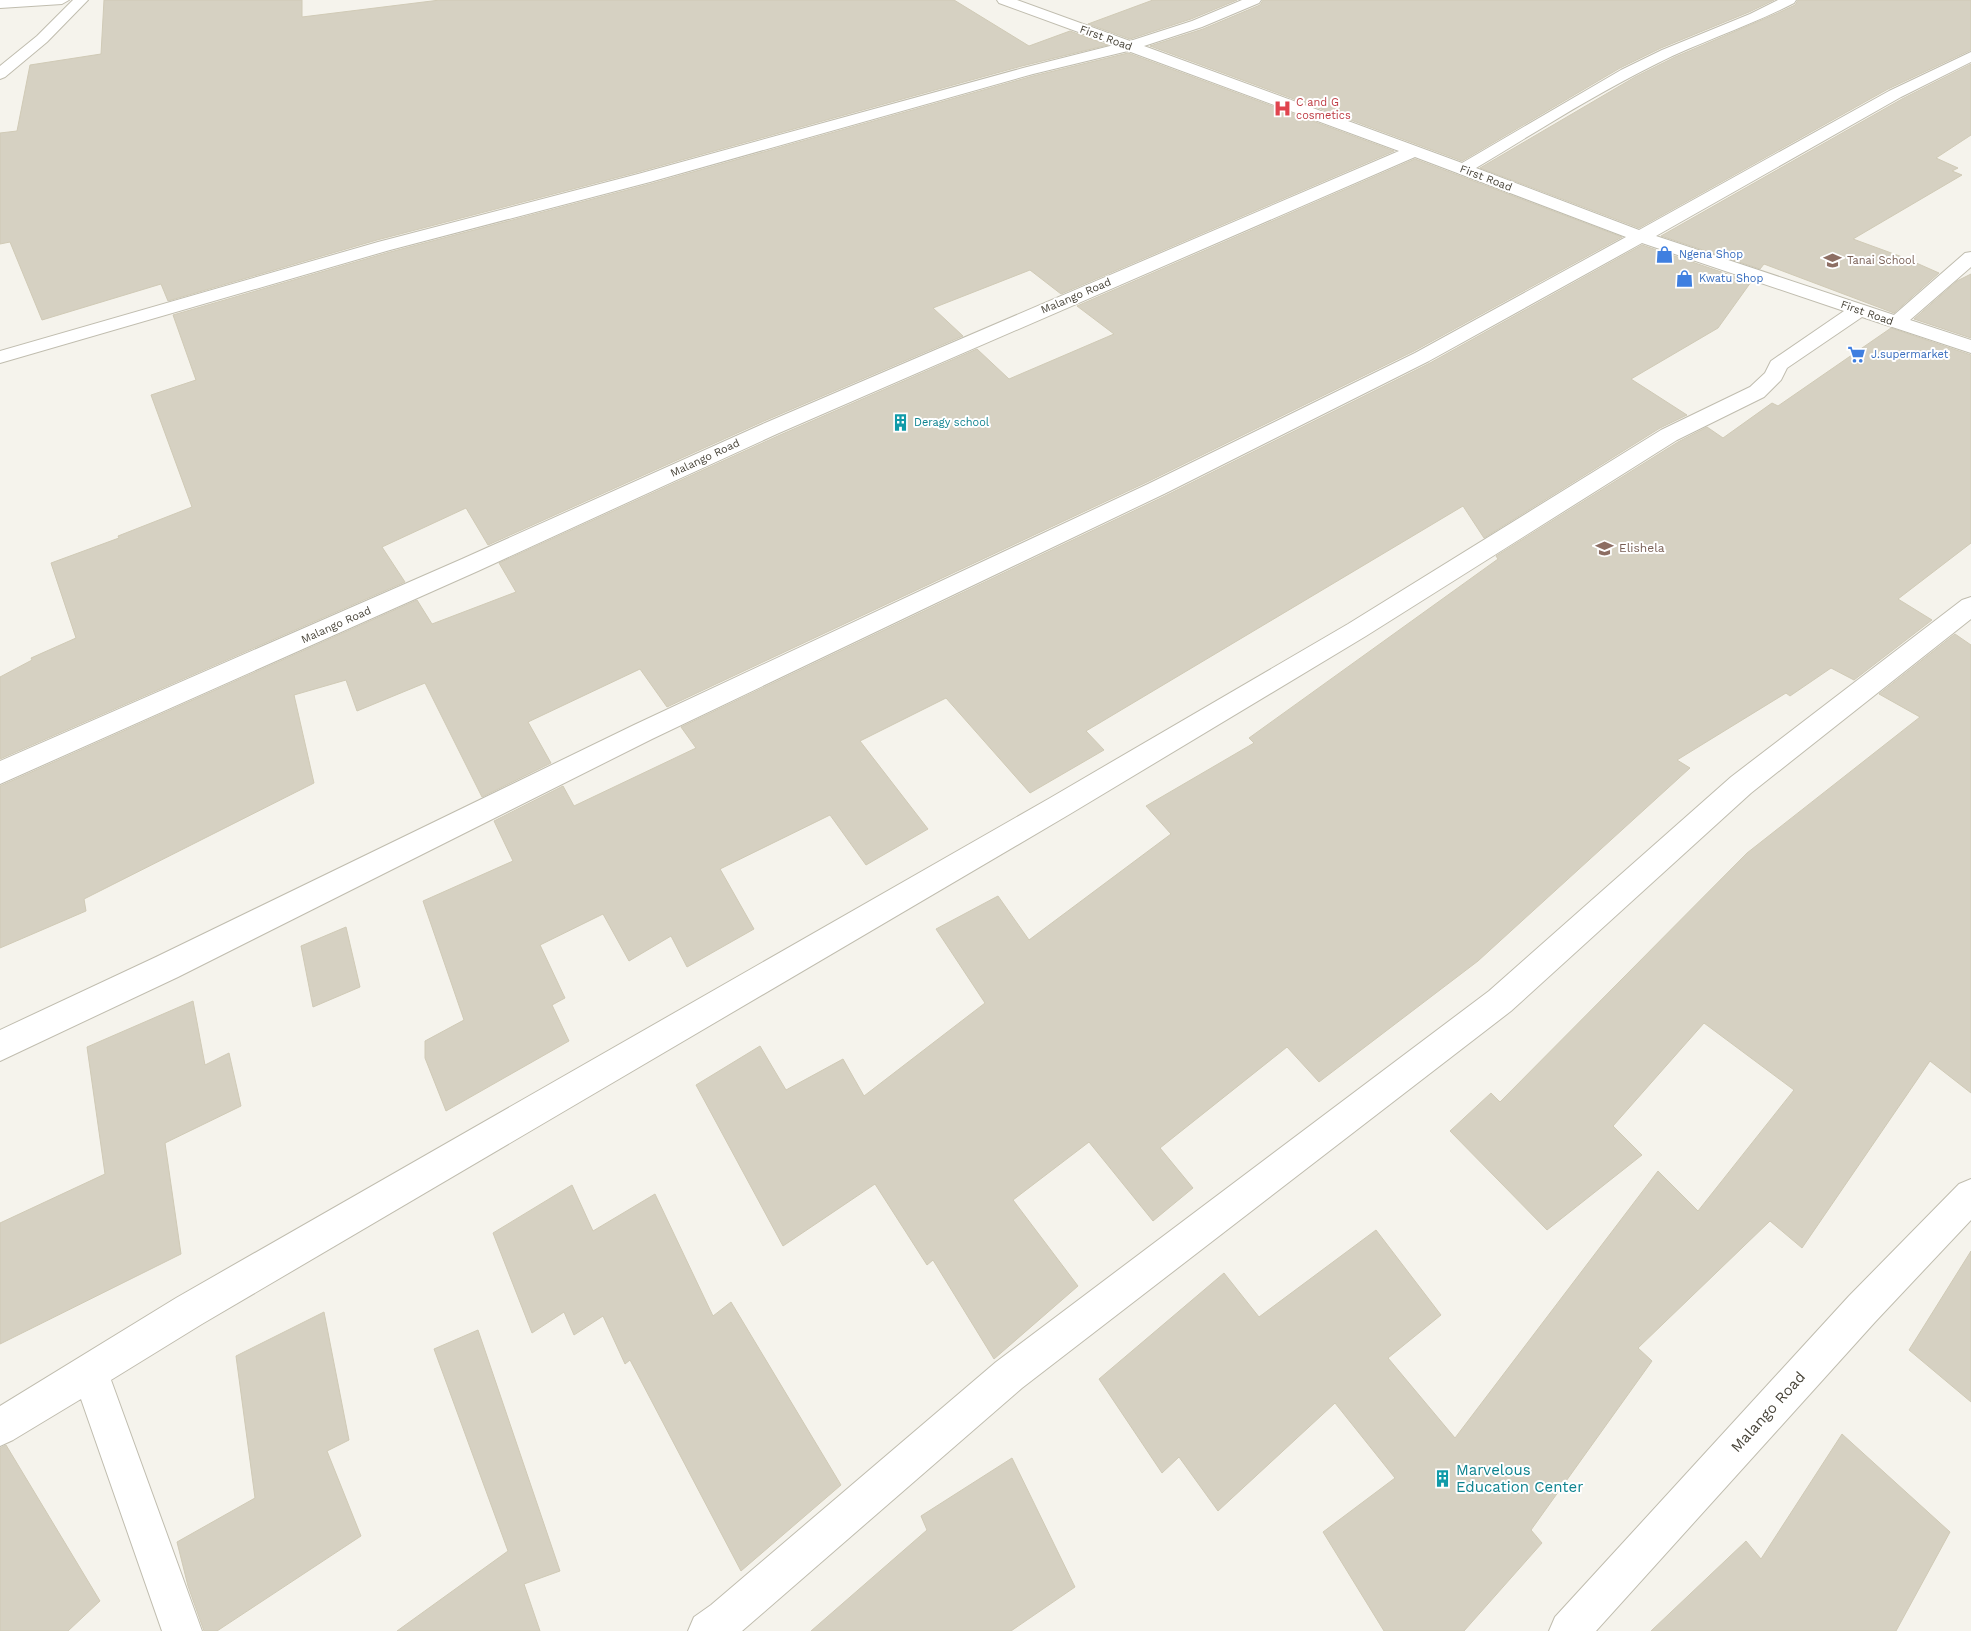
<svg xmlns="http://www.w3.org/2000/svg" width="1971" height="1631" viewBox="0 0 1971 1631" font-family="'Work Sans',sans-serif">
	<rect width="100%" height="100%" fill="#f5f3ec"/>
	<path fill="#d6d1c2" stroke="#d0cab6" d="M104,0H302V17L440,0H954L1029,46L1070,31L1108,45L1022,66L638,172L377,240L168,301L161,284L42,320L10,242L0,244V133L17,131L30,65L101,54Z
		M1153,0H1237L1191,19L1130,39L1088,24Z
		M1263,0H1774L1749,12L1661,48L1620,68L1462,161L1150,46L1203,29L1260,5Z
		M1798,0H1971V50L1888,89L1639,228L1480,168L1635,77L1675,57L1778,13L1795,5Z
		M1128,53L1394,151L1061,294L1030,270L933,308L963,336L764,421L488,545L466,508L382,547L405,582L0,759V677L32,660L31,658L76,638L51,563L119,538L118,536L192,507L151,395L196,380L173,315L390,252L650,184L1033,76Z
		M1971,64V135L1936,158L1958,168L1952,171L1962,175L1853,239L1905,258L1939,273L1894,313L1764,264L1760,269L1661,236L1902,99Z
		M1415,159L1622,237L1414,351L1147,482L667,707L640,669L528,722L551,763L482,797L425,683L357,711L346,680L294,695L314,783L84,899L86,911L0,948V786L417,600L432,624L516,592L499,563L780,435L977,349L1009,379L1114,334L1077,306Z
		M1642,245L1751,282L1718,328L1631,379L1687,415L1660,428L1484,538L1463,506L1086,731L1104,750L1030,793L946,698L860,741L928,829L866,865L830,815L720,869L754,929L687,967L671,936L629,961L603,914L540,945L565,998L552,1005L569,1041L446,1111L425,1058V1041L464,1020L423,901L513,861L494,821L563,786L574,806L696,748L681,727L1165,496L1430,363Z
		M1971,274V338L1914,319L1957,281Z
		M1891,328L1971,355V543L1898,599L1932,620L1854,680L1831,668L1790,696L1786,693L1677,760L1690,768L1478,961L1319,1082L1287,1047L1160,1148L1193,1188L1153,1221L1089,1142L1013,1200L1078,1286L994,1359L933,1260L927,1265L875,1184L783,1246L696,1085L760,1046L786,1090L843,1059L864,1096L985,1003L936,929L998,896L1029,940L1171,834L1146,806L1254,743L1249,738L1498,559L1496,556L1678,442L1707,427L1723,438L1772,403L1778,406Z
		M1955,634L1971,645V1093L1930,1061L1802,1248L1770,1221L1638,1348L1652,1361L1531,1530L1542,1543L1464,1631H1384L1323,1532L1395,1478L1335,1403L1218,1511L1179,1457L1162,1473L1099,1379L1224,1273L1259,1317L1376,1230L1441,1315L1388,1358L1455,1438L1658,1171L1698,1211L1794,1090L1704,1023L1613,1126L1642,1155L1547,1230L1450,1131L1491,1093L1500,1102L1747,853L1920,717L1879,694Z
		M346,927L360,987L313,1007L301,946Z
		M193,1001L205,1065L229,1053L241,1106L165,1143L181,1254L0,1344V1223L105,1174L87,1047Z
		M572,1185L593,1231L655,1194L713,1316L731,1302L841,1485L741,1571L630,1360L625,1364L603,1316L574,1335L564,1312L532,1333L493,1233Z
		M1971,1251V1402L1909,1350Z
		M324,1312L349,1440L327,1451L361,1536L217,1631H204L188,1586L177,1542L255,1498L236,1356Z
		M478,1330L560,1571L524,1584L540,1631H397L508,1551L434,1349Z
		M1842,1434L1950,1532L1896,1631H1651L1746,1541L1761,1559Z
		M6,1445L100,1601L68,1631H0V1448Z
		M1012,1458L1075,1587L1011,1631H811L927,1530L921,1516Z"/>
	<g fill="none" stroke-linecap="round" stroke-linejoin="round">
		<defs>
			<path id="minor" d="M0,0H69L62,4L0,8Z
				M73,0H88L47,42L5,77L0,79V66L37,36Z
				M997,0H1017L1130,41L1192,21L1242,0H1261L1259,3L1202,27L1144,46L1462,163L1621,70L1662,50L1750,14L1778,0H1796L1794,3C1750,26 1702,41 1658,63C1595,94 1536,132 1476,168L1639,230L1889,91L1971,52V62L1901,97L1656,236L1894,315L1965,253L1971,252V267L1910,320L1971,340V353L1862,317L1787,368L1781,380L1764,397L1677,440L1366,636L1070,814L202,1324L111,1380L202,1631H162L81,1399L13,1440L0,1446V1406L176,1298L1050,798L1348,624L1661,430L1750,387L1765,373L1771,361L1844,311L1642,243L1429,361L1164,494L652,739L178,977L0,1061V1030L156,957L634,725L1148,484L1415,353L1626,237L1415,157L779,433L478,571L0,784V761L462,559L765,423L1399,151L1128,51L1033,74L650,182L390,250L0,363V351L378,242L638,174L1023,68L1114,45L999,3Z
				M1971,597V619L1751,793L1511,1011L1022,1388L742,1631H688L694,1617L711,1605L996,1362L1489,991L1731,777L1962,600Z
				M1971,1179V1220L1875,1322L1596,1631H1549L1555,1617L1849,1296L1959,1184Z"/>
		</defs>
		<use href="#minor" stroke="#c0bdaf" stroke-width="2"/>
		<use href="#minor" fill="#fff" fill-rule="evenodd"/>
	</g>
	<defs>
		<symbol id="hospital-bare" viewBox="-9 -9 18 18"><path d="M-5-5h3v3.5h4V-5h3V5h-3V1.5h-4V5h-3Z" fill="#e0444e" stroke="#fff" stroke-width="2.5" paint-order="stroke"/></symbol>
		<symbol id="shop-bare" viewBox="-9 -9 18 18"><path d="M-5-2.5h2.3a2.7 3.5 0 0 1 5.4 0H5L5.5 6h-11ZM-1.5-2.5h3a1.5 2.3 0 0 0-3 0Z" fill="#3f7fe0" stroke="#fff" stroke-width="2.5" paint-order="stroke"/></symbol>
		<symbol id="school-bare" viewBox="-9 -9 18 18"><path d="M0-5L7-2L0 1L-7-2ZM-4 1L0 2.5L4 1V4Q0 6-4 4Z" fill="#8d6e63" stroke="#fff" stroke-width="2.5" paint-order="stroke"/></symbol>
		<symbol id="supermarket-bare" viewBox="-9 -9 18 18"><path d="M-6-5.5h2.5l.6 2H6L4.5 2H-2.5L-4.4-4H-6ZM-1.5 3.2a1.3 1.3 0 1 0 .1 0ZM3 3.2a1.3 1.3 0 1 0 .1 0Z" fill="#3f7fe0" stroke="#fff" stroke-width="2.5" paint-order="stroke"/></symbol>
		<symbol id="building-bare" viewBox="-9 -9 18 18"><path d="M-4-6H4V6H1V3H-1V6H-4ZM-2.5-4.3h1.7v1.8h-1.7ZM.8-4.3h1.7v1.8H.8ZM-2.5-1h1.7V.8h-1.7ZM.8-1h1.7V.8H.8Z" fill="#0f9aa8" stroke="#fff" stroke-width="2.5" paint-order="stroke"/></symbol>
	</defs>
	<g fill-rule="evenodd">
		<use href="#hospital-bare" x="1270" y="96" width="25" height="25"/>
		<use href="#shop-bare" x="1652" y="242" width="25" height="25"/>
		<use href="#school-bare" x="1820" y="248" width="25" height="25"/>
		<use href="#shop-bare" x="1672" y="266" width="25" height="25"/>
		<use href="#supermarket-bare" x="1844" y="342" width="25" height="25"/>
		<use href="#building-bare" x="888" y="410" width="25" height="25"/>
		<use href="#school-bare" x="1592" y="536" width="25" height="25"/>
		<use href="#building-bare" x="1430" y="1466" width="25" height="25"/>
	</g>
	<g text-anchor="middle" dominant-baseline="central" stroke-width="4" stroke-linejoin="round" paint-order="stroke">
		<g font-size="11" fill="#49453a" stroke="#fff">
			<text transform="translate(1106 38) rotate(20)">First Road</text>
			<text transform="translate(1486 178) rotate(21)">First Road</text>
			<text transform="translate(1076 296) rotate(-23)">Malango Road</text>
			<text transform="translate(1867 313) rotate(19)">First Road</text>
			<text transform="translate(705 458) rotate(-25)">Malango Road</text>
			<text transform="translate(336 625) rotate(-24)">Malango Road</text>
		</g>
		<g font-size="11" fill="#be3a42" stroke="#fff" text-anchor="start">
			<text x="1296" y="102">C and G<tspan x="1296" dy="13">cosmetics</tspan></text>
		</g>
		<g font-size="11" fill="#366cbe" stroke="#fff" text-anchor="start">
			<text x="1679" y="254">Ngena Shop</text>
			<text x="1699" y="278">Kwatu Shop</text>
			<text x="1871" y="354">J.supermarket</text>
		</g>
		<g font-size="11" fill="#785e54" stroke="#fff" text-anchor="start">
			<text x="1847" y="260">Tanai School</text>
		</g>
		<g font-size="11" fill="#0d838f" stroke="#fff" text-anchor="start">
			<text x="914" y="422">Deragy school</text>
		</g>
		<g font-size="12" fill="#785e54" stroke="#fff" text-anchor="start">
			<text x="1619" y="548">Elishela</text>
		</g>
		<g font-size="15" fill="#49453a" stroke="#fff">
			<text transform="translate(1768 1412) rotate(-48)">Malango Road</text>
		</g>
		<g font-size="15" fill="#0d838f" stroke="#fff" text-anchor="start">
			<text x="1456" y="1470">Marvelous<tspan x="1456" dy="17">Education Center</tspan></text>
		</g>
	</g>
</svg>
